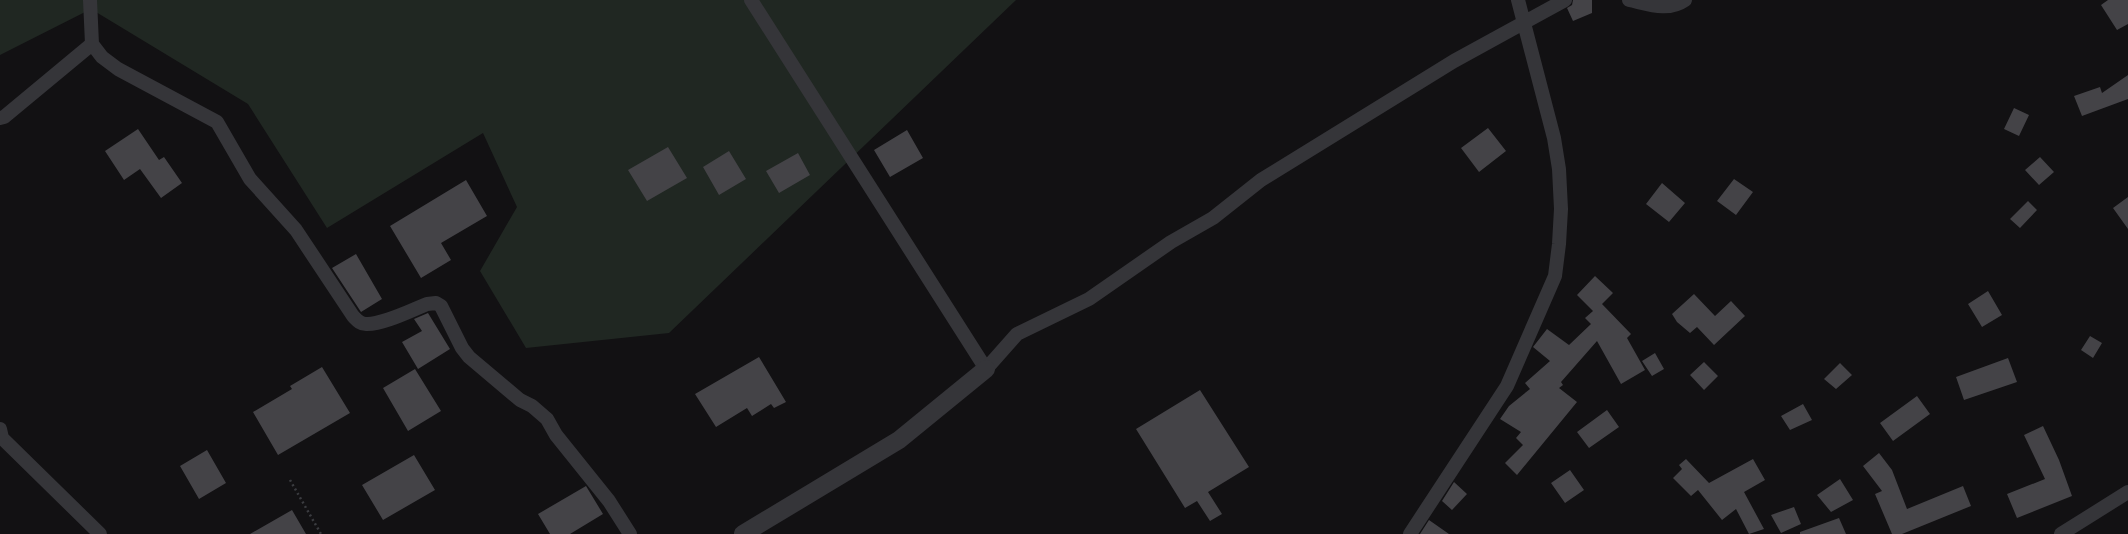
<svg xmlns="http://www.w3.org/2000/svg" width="2128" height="534" viewBox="0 0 2128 534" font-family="Barlow,sans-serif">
	<rect width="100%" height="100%" fill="#121113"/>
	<path fill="#202722" d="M0,0H1016L669,333L526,348L480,271L517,207L483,133L327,228L248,104L91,9L0,55Z"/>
	<path fill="#444347" d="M1573,0H1592V13L1573,21L1567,8L1572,5Z
		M2108,0H2128V24L2117,30L2101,5Z
		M2128,75V99L2082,116L2074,96L2100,87L2102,93Z
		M2014,108L2029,115L2019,136L2004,129Z
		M1488,128L1506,151L1479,172L1461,148Z
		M138,129L159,160L164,157L182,183L161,198L140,169L124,180L105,151Z
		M907,130L923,158L890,177L874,150Z
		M668,147L687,178L647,201L628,170Z
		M729,151L746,179L719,195L703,167Z
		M798,153L810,175L779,193L766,171Z
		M2040,157L2054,172L2039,185L2025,170Z
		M1734,179L1753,192L1736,215L1717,201Z
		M466,180L487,216L441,243L451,260L421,278L390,226Z
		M1662,183L1685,203L1669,222L1646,204Z
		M2128,197V229L2113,208Z
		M2028,201L2037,210L2020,228L2010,219Z
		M356,254L382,299L361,312L332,268Z
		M1595,276L1613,293L1602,304L1631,334L1627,338L1645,370L1621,384L1597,341L1561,382L1563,385L1559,388L1577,402L1517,475L1505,463L1523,445L1516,438L1521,432L1500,419L1509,406L1530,389L1525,383L1550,361L1533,347L1547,329L1569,345L1591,324L1585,318L1593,311L1577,295Z
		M1988,291L2002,315L1982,327L1968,304Z
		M1694,294L1715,316L1731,301L1745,316L1714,345L1697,327L1690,333L1677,322L1672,314Z
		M428,313L450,349L418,369L402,342L422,331L414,319Z
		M2090,336L2102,343L2093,358L2081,350Z
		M1655,353L1664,369L1652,376L1642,361Z
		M759,357L786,402L774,408L771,404L752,416L747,408L716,427L695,394Z
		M2008,358L2017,382L1964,400L1956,377Z
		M1704,362L1718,376L1704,390L1690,375Z
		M1840,363L1852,375L1836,389L1824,379Z
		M322,367L350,413L278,455L253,412L292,389L290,386Z
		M415,369L441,411L408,431L383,388Z
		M1200,390L1249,467L1208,492L1222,514L1210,521L1197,501L1185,508L1136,429Z
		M1917,396L1930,414L1893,441L1880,423Z
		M1803,404L1812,420L1790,430L1781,416Z
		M1607,410L1619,427L1589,448L1577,432Z
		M2043,426L2059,460L2072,496L2017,518L2007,494L2045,479L2024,435Z
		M207,450L226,483L199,499L180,466Z
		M1879,453L1892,470L1907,509L1963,486L1971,506L1902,534H1892L1875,494L1882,491L1863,466Z
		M414,455L435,490L383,520L362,485Z
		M1686,459L1709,483L1753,459L1765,480L1744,492L1764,529L1749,534L1736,509L1722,520L1698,490L1691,496L1673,478L1682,469L1679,465Z
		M1570,470L1584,490L1565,503L1551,483Z
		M1840,479L1853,500L1831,512L1817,495Z
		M1454,482L1467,494L1452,510L1442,501Z
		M586,486L603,514L570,534H550L538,514Z
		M1794,507L1801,524L1781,533L1771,515Z
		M292,510L306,534H250Z
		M1839,518L1846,534H1800V532Z
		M1429,520L1449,534H1420Z"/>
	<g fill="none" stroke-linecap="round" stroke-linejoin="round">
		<path stroke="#3b3c40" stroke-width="2.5" stroke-dasharray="2 3" stroke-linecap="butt" d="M290,480L321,534"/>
		<path stroke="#353539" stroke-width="14" d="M90,0L92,44L102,57L118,69L217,122L250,179L296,230L353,316C357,320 360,324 366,324C382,325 412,310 427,304L436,303L441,306L462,348L469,357L520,400L532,406L547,419L556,435L609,501L630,534
			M751,0L986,369L1017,334L1089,299L1171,242L1213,218L1261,180L1454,61L1565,0
			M1629,0C1648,4 1668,12 1685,0
			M0,118L4,117L92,44
			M0,429L2,438L100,534
			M1410,534L1507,386L1555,276L1559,244L1561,209L1559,169L1554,138L1518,0
			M2061,534L2128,492"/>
		<path stroke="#353539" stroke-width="18" d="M743,534L899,440L986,369"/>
	</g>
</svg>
